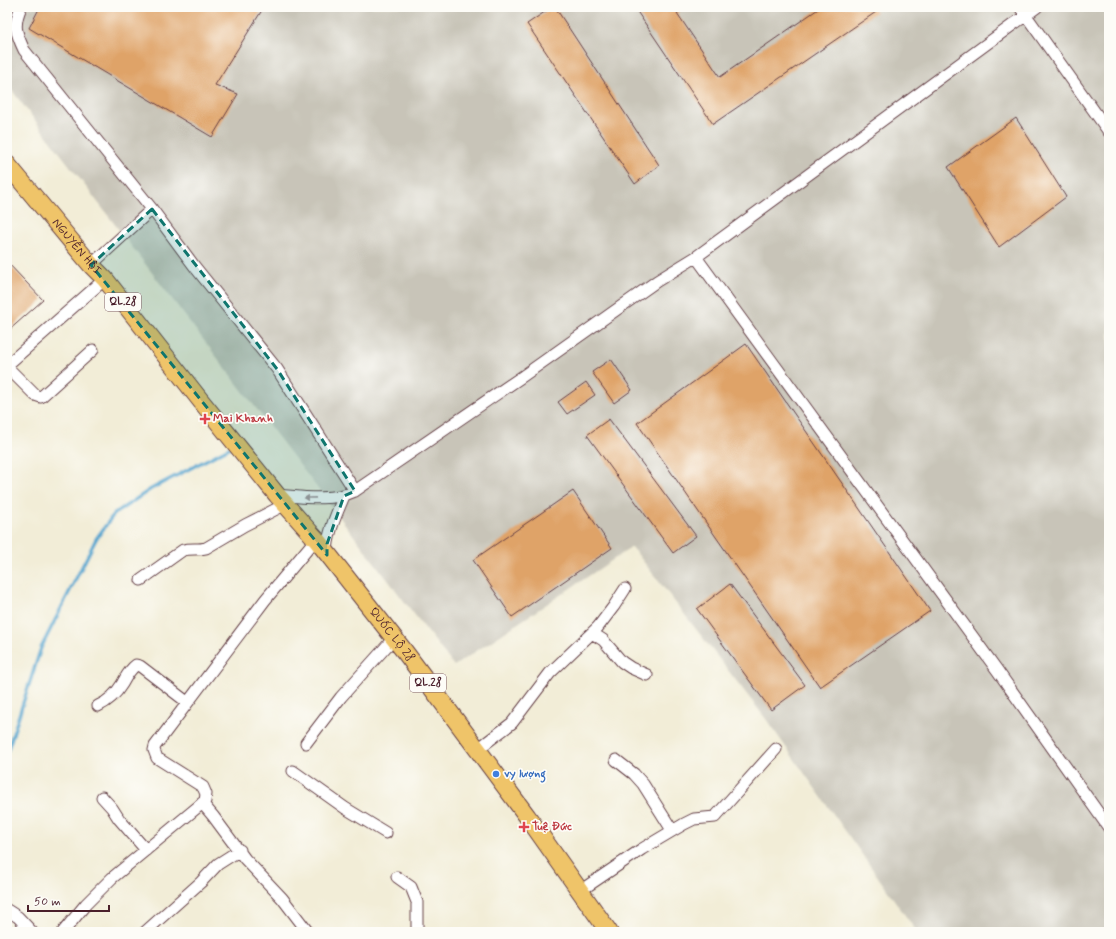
<svg xmlns="http://www.w3.org/2000/svg" width="1116" height="939" viewBox="0 0 1116 939" font-family="Mynerve,sans-serif">
	<rect width="100%" height="100%" fill="#fdfcf7"/>
	<filter id="ink" filterUnits="userSpaceOnUse"><feTurbulence type="fractalNoise" baseFrequency=".025" numOctaves="2"/><feDisplacementMap in="SourceGraphic" scale="8" xChannelSelector="R" yChannelSelector="G"/><feConvolveMatrix kernelMatrix="1 2 1 2 8 2 1 2 1" color-interpolation-filters="sRGB"/></filter>
	<filter id="wash" filterUnits="userSpaceOnUse"><feTurbulence type="fractalNoise" baseFrequency=".012" numOctaves="4" result="noise"/><feDisplacementMap in="SourceGraphic" scale="16" xChannelSelector="R" yChannelSelector="G"/><feGaussianBlur stdDeviation="0.9" result="paint"/><feColorMatrix in="noise" values="0 0 0 0 0 0 0 0 0 0 0 0 0 0 0 0 0 1.4 0 .05"/><feComposite in="paint" operator="in"/></filter>
	<g filter="url(#wash)">
		<rect width="100%" height="100%" fill="#f2edd7"/>
		<path fill="#c8c4b8" d="M7,7H1109V932H917L766,719L632,547L454,666L7,84Z"/>
		<g fill="none" stroke-linecap="round" stroke-linejoin="round">
			<path stroke="#54a4ce" stroke-width="3.5" d="M7,752L41,648L96,539L114,514L151,489L229,448"/>
		</g>
		<g id="blocks">
			<path fill="#dfa368" d="M40,7H264L215,85L238,94L212,137L29,28Z
				M552,7H555L659,165L635,184L527,24Z
				M634,7H686L677,13L720,77L821,7H873L876,12L713,124Z
				M1016,118L1066,197L999,247L948,167Z
				M7,262L43,300L7,332Z
				M746,344L930,611L820,687L637,423Z
				M611,359L632,390L614,403L592,372Z
				M586,382L595,395L567,414L558,402Z
				M609,419L696,536L673,553L587,435Z
				M573,491L612,548L512,617L473,560Z
				M730,584L805,685L771,710L697,609Z"/>
		</g>
	</g>
	<g filter="url(#ink)">
		<use href="#blocks" fill-opacity="0" stroke="#633e45" stroke-width="1"/>
		<g fill="none" stroke-linecap="round" stroke-linejoin="round">
			<defs>
				<path id="minor" d="M21,7C13,25 16,33 24,50L152,209L195,267L277,369L355,491
					M1020,7L1109,132
					M696,257L997,670L1109,828
					M91,265L152,209
					M7,365L105,279
					M7,367L35,395L41,397L93,350
					M277,495C302,497 331,502 355,491L523,376L657,281L696,257L1037,7
					M327,555C327,534 336,515 344,496
					M141,580L183,550C191,548 198,550 206,548L245,525L286,504
					M592,633L603,640L622,662L631,668L647,675
					M98,706C109,701 116,694 122,684C126,677 129,670 136,665L140,666L187,702
					M306,743L341,697L394,638
					M478,749L512,723L550,673L598,627L614,606L625,589
					M616,760L634,774L643,784L672,830
					M293,771L345,808L386,833
					M102,797L112,808L119,819L146,850
					M202,803L213,816L245,859L282,898L308,932
					M397,877L411,887L417,902V932
					M580,891L642,849L684,824L694,819L715,817L776,749
					M7,910L18,917L32,932
					M63,932L86,904L112,878L205,801L206,794L203,787L157,758L154,750L155,746L265,600L316,539
					M145,932L201,882L218,864L240,850"/>
				<g id="highway">
					<path id="s1" d="M7,164L91,265L105,279L201,401L277,495L316,539L405,652L527,816L609,932"/>
				</g>
			</defs>
			<use href="#minor" stroke="#633e45" stroke-width="13"/>
			<use href="#highway" stroke="#633e45" stroke-width="19"/>
			<use href="#minor" stroke="#fff" stroke-width="11"/>
			<use href="#highway" stroke="#efc469" stroke-width="17"/>
		</g>
		<defs><path id="oneway-solid" d="M-6-.8H1V-3.2L6.5 0L1 3.2V.8H-6Z"/></defs>
		<use fill="#ae9aa0" href="#oneway-solid" transform="translate(310 498) rotate(179)"/>
	</g>
	<path fill="#0f766e" fill-opacity="0.2" stroke="#0f766e" stroke-width="3" stroke-dasharray="8 5" stroke-linejoin="round" d="M152,209L277,369L355,491L344,496L327,544V555L91,265Z"/>
	<g fill="#e0444e" stroke="#fdfcf7" stroke-width="1.5">
		<path d="M203 413h4v4h4v4h-4v4h-4v-4h-4v-4h4z"/>
		<path d="M522 821h4v4h4v4h-4v4h-4v-4h-4v-4h4z"/>
	</g>
	<circle fill="#3f7fe0" stroke="#fdfcf7" stroke-width="1.5" cx="496" cy="774" r="4"/>
	<g text-anchor="middle" dominant-baseline="central" stroke-width="3.5" stroke-linejoin="round" paint-order="stroke">
		<g fill="#fdfcf7" stroke="#806168" stroke-width="1">
			<rect x="105" y="293" width="36" height="18" rx="3"/>
			<rect x="410" y="674" width="36" height="18" rx="3"/>
		</g>
		<g font-size="11" font-weight="bold" fill="#4a1f2b">
			<text x="123" y="302">QL.28</text>
			<text x="428" y="683">QL.28</text>
		</g>
		<g font-size="12" fill="#4a1f2b" stroke="#fdfcf7">
			<text stroke="none"><textPath href="#s1" startOffset="108">NGUYỄN HỘI</textPath></text>
			<text stroke="none"><textPath href="#s1" startOffset="608">QUỐC LỘ 28</textPath></text>
		</g>
		<g font-size="12" font-weight="bold" fill="#be3a42" stroke="#fdfcf7" text-anchor="start">
			<text x="213" y="419">Mai Khanh</text>
			<text x="532" y="827">Tuệ Đức</text>
		</g>
		<g font-size="12" font-weight="bold" fill="#366cbe" stroke="#fdfcf7" text-anchor="start">
			<text x="504" y="774">vy lượng</text>
		</g>
	</g>
	<rect width="1116" height="939" fill="none" stroke="#fdfcf7" stroke-width="24"/>
	<path d="M28 905v6h81v-6" fill="none" stroke="#4a1f2b" stroke-width="2"/>
	<text x="34" y="905" font-size="12" fill="#4a1f2b" stroke="#fdfcf7" stroke-width="3" paint-order="stroke">50 m</text>
</svg>
